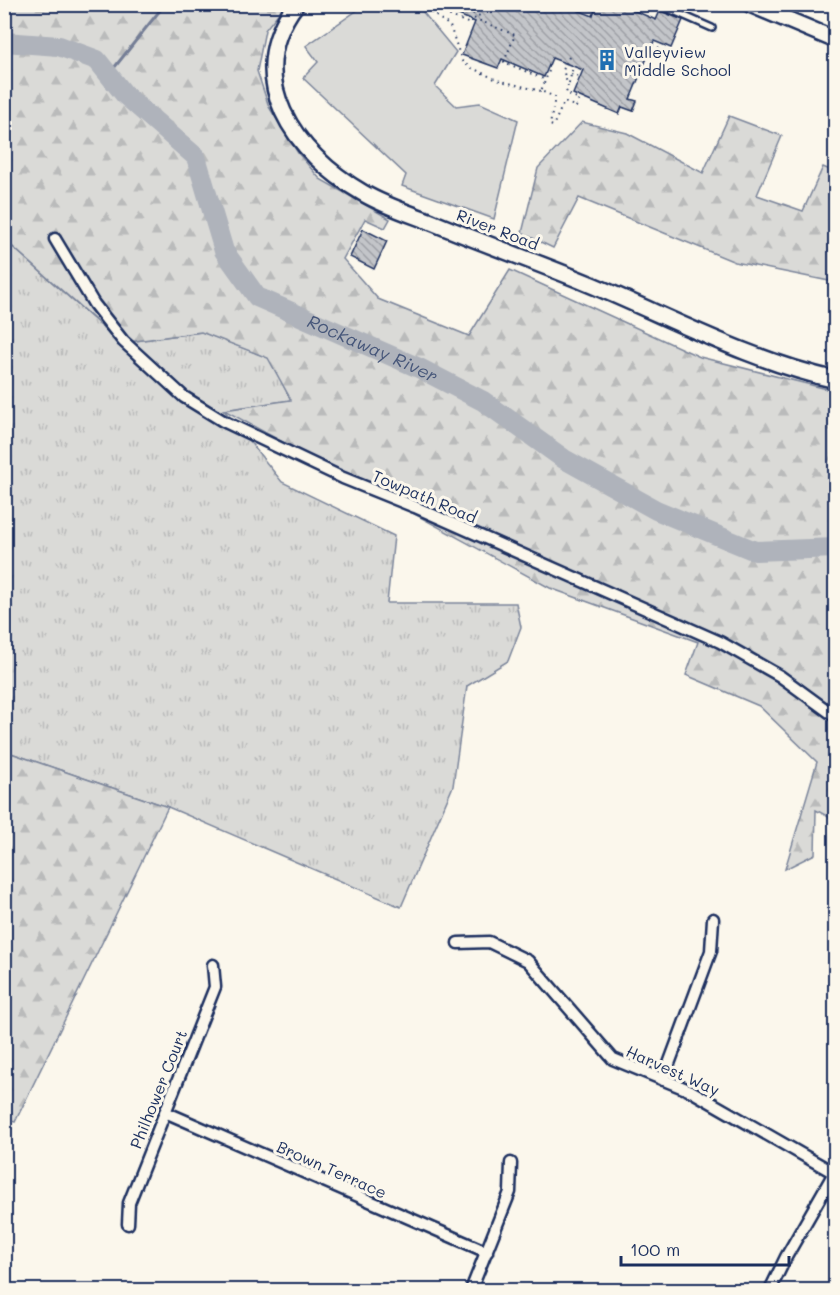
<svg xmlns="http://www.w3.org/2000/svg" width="840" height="1295" viewBox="0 0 840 1295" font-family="Mali,sans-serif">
	<defs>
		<pattern id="grass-tufts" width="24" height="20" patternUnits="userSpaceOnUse" patternTransform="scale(1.5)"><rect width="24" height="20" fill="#dadad7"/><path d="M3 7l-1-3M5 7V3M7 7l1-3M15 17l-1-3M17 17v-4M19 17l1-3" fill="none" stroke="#babbbb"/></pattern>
		<pattern id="forest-firs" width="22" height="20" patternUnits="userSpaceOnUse" patternTransform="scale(1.5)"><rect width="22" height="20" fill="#dadad7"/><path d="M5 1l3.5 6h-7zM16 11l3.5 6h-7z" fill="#babbbb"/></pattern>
		<pattern id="building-back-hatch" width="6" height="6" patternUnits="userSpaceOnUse" patternTransform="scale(1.5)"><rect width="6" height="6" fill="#c3c5c9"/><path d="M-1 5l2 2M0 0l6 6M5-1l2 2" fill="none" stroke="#9ea0a6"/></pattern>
	</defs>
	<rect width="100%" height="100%" fill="#fbf7ec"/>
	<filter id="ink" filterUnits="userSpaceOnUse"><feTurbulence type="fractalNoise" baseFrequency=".0167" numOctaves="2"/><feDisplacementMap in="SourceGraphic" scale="12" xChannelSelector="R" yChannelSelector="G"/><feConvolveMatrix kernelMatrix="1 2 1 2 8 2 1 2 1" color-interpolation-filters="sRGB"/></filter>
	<g filter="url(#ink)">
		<path fill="url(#grass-tufts)" stroke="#7a849a" stroke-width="1.5" d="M5,240L120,343L202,332L269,358L291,400L224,410L282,482L394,536L387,603H516L521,627L508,661L467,686L453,786L401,907L168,807L5,751Z"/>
		<path fill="url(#forest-firs)" stroke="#7a849a" stroke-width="1.5" d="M5,5H285L265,30L257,71L269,107L298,153L320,179L390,219L385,228L365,219L343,259L378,299L469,336L510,270L700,357L835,391L836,821L816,810L815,854L785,869L817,762L759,706L686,675L698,642L550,588L224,410L291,400L268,358L201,332L121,343L5,240Z
			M729,116L782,136L757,195L803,211L823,167L835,172V290L829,281L735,262L579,198L553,248L522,233L538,168L582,122L627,133L703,173Z
			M5,751L168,807L15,1122L4,1118Z"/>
		<path fill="#dadad7" stroke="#7a849a" stroke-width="1.5" d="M365,5H417L456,52L435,86L456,106L480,103L518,120L494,219L402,186L406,175L303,78L318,62L306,46Z"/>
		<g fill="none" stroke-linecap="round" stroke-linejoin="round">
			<path stroke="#747e96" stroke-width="3" d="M110,73L165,4"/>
			<path stroke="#afb3bb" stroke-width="20" id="s1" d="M4,42L59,46L97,60L125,95L196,157L224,251L257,297L419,368L483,401L564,459L656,510L755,551L836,548"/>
		</g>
		<path fill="url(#building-back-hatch)" stroke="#1b2f5e" stroke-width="1.5" d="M433,4H571L570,7L593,16L597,4H619L656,20L660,11L683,20L671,48L654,41L630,99L637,101L633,111L622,107L619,114L573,94L583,70L552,58L544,77L502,59L498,68L462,55L475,22Z
			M363,229L387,241L374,269L350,257Z"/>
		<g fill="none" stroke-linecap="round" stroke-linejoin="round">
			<defs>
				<path id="lane" d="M648,4L662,6L712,28"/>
				<path id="street" d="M55,239L94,304L123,341L184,397L223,421L343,478L415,507L720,642L780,676L836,717
					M458,943L489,942L528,961L613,1059L691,1091L836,1174
					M663,1080L711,951L713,919
					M165,1112L487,1252
					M128,1224L129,1203L215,987L213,965
					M471,1290L510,1192L511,1163
					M770,1290L786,1257L834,1173"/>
				<path id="secondary" d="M296,4C240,78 295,154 363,193C385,206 411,214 434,223C485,244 536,262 587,283C670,317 747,360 836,380
					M750,4L836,40"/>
			</defs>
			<use href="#lane" stroke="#1b2f5e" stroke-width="10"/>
			<use href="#street" stroke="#1b2f5e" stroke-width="15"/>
			<use href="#secondary" stroke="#1b2f5e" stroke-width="20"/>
			<path stroke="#1b2f5e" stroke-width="2" stroke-dasharray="1.5 4.5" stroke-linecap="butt" d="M432,4L431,8L470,24L473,18L515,35L504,62L546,80
				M431,8L429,11L450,26L462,61L468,66L497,80L541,91
				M467,11L480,16L479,20
				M652,46L668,52
				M569,57L563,70L568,86L566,93L579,99L576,107
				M549,71L541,91L555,97L550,125L553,126L564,102L577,107
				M571,74L580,77
				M569,83L573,67"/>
			<use href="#lane" stroke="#fbf7ec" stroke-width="5"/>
			<use href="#street" stroke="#fbf7ec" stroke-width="10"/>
			<use href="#secondary" stroke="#fbf7ec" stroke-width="15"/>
		</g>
	</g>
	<defs>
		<symbol id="building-bare" viewBox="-9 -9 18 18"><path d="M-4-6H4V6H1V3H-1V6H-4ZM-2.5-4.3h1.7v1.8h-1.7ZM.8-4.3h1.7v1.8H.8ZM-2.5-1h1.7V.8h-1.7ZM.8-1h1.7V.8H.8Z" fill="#1f6fb2" stroke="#fbf7ec" stroke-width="2.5" paint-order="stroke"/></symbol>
	</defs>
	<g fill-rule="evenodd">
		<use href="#building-bare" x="592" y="45" width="30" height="30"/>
	</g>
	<g text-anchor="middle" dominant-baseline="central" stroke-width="6" stroke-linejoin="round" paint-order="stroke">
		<g font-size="16" fill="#1b2f5e" stroke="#fbf7ec" text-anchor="start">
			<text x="624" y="51">Valleyview<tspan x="624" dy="18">Middle School</tspan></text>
		</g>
		<g font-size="16" fill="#1b2f5e" stroke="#fbf7ec">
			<text transform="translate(498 229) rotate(21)">River Road</text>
			<text transform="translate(425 496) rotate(23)">Towpath Road</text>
			<text transform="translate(673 1070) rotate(24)">Harvest Way</text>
			<text transform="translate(158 1089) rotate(-68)">Philhower Court</text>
			<text transform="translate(332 1169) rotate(24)">Brown Terrace</text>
		</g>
		<g font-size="18" font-style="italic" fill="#47577a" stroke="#fbf7ec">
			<text stroke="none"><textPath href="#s1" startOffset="516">Rockaway River</textPath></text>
		</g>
	</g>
	<rect width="840" height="1295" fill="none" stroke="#fbf7ec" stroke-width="24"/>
	<rect x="12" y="12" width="816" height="1271" fill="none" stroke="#1b2f5e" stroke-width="2" filter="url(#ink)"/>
	<path d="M621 1256v9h168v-9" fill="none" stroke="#1b2f5e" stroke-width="3"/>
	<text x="630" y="1256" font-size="18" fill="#1b2f5e" stroke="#fbf7ec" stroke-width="4.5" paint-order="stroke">100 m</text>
</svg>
